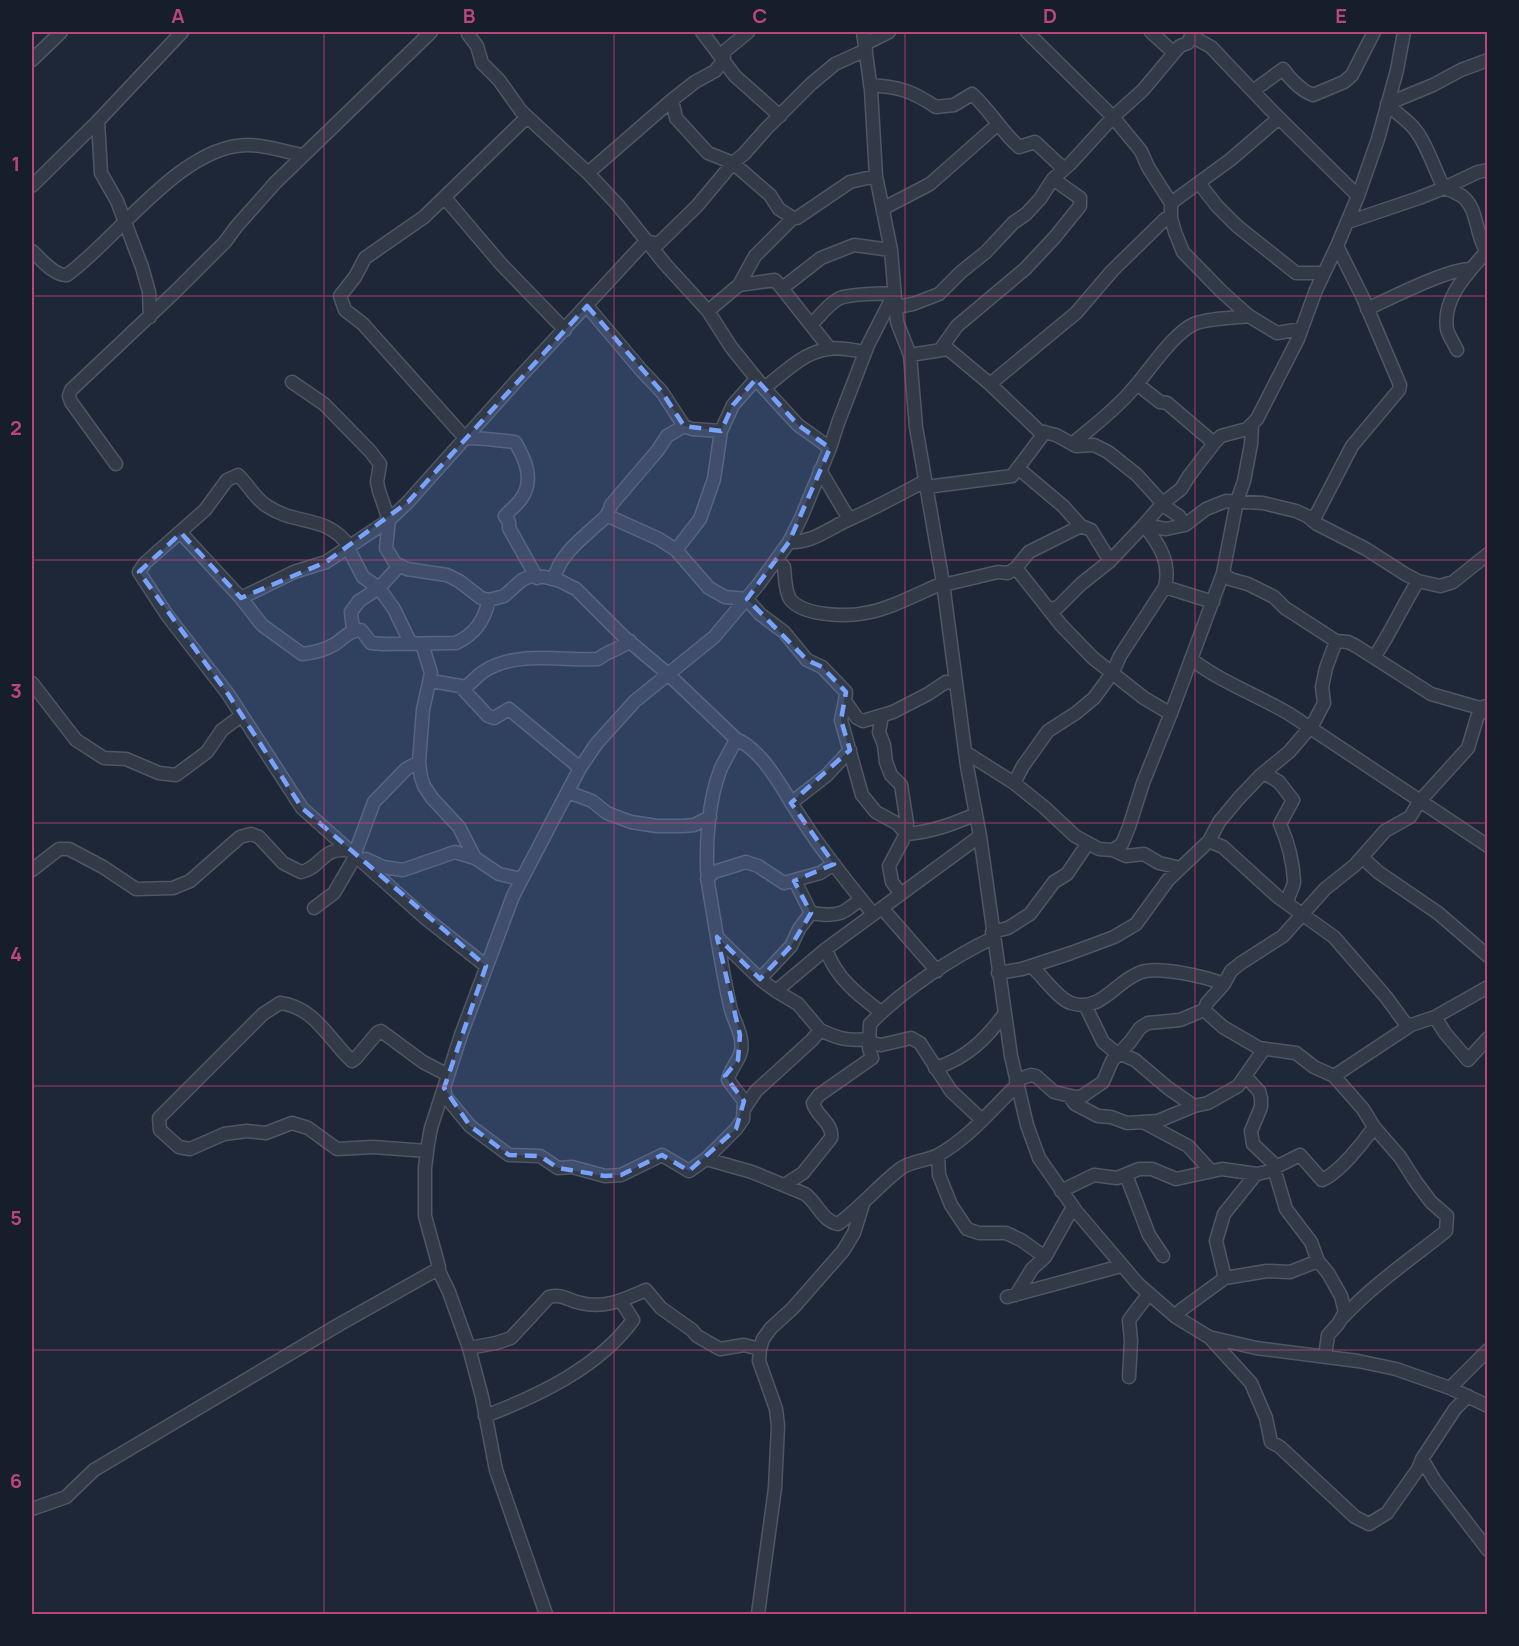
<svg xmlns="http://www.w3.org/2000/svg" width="1519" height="1646" viewBox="0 0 1519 1646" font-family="Manrope,sans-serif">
	<rect width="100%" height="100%" fill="#1e2737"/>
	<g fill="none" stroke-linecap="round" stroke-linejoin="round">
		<defs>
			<path id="minor" d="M468,32V34L477,46L482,63L499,80L521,111L588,173L617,204L665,264L708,311L731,347L764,388L798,425L830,448
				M702,32L735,76L780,116
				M863,32L871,90L876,176L891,250L897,322L910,355L916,427L943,583L967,766L980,836L1011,1056L1027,1125L1039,1158L1076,1211L1138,1284L1176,1317L1209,1337L1256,1348L1358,1361L1396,1369L1450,1388L1488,1406
				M1027,32L1113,117L1141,151L1148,167L1171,203V218L1175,232L1183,252L1222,292L1249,316L1277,333L1301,329
				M1151,32L1174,53
				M865,44L889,32
				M32,60L61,32
				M1488,60L1461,70L1433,85L1387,104C1395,112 1406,119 1413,127C1427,143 1434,169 1444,188L1478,172L1488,170
				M870,85C900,87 912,91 936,107L954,105L972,94C990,110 1001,131 1019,147L1035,142L1064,169
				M1253,91L1283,69C1291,80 1300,90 1313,95L1344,82L1352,75L1374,32
				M672,100L676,118L708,153L733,163L770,195L779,209L793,218H797L850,182L876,176
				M527,117L424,217L365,258L355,277L340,296L345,310L363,324L465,438C482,438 498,440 515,442C525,459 535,480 521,499C517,505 510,510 505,516L509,522V528L537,578
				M98,121L101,173L117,201L142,267L149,292L150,317
				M588,173L672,100L695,82L715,71L723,61L725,51L748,32
				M1199,183L1217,206L1237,226L1296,273H1324
				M32,186L98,121L182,32
				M445,198L501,264L565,330
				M1171,203L1230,160L1279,118
				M884,208L930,184L998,124
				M1348,222L1419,198L1444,188C1450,190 1457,193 1462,196C1479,209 1475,237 1488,253
				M32,251C41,259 54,276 67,275C118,238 181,145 248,145C266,145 285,152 303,155
				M739,285L775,280L781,287L785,286L821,258L854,245L891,250
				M781,287L830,349
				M587,306L642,371L662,392L684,426
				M896,307L913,304L939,294L961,272L986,252L1013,223L1026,214L1040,199L1053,179L1071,163L1113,117L1143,90L1174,53L1180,46L1188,43L1191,36L1211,47L1271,110L1358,196
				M1367,309C1391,298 1447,269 1471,269
				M708,311L739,285L755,256L793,218
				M940,350L957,326L1025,269L1055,237L1080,206V198L1053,179
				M1457,350C1454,343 1448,335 1447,329C1442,298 1468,273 1486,252
				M910,355L948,349L990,384L1039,431L1056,435L1076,446L1094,445L1108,452L1137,475L1167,508L1179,516L1185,525
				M292,382L324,404L370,451L380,464L377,482L379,491L389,520L386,548L395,563L407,569L447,575L459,581L481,598L489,600L504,596L522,580L531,576L545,577L560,581L576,589L624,637L668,674L736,739C732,748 726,758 721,768C708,800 705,848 708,883C715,924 721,965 730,1006C733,1020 744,1035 741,1051C739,1062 730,1068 728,1080L744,1101L743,1119L736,1129L706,1159
				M990,384L1076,313L1112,271L1165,219L1171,218
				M1137,384L1160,402L1167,403L1174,409L1214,443
				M764,388C782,375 800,355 823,350C836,346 852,350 865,352
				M1072,444C1092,427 1114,411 1131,391C1147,374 1173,333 1194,324C1207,318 1235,318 1249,316
				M116,464L71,402L69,396L71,390L176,291L225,242L236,227L275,183L431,32
				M1019,469L1063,506L1081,526
				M820,470L849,519
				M926,487L1012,476L1045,432
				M608,516L659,539L676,550L709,588L725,597L747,599L760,614L784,632L807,660L822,667L846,692L845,701L857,718L863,721L893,712L928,694L946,682L955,683
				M1313,521L1352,446L1399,390L1400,385L1363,298L1337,246
				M181,533L241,598L262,625L302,654C313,653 325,650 335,644C344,638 350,630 361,630L371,643L383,644L456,643C475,634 484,621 489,600
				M789,542C813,543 829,528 850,519C877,507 899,495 925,481
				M350,547C325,513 298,527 267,506C255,499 248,484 238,475L227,480L205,510L145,563L139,572L167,615L228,694L302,808L424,917L486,966
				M348,548L363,577L379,588L394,609L411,644
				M676,550L700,519L714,479L721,431L733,405L756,379
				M777,560L784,567C785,577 785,591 790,599C803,616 846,617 865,613C888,610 921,592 943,583
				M1016,568L1061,625L1093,658L1144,698L1171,714
				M1223,573L1230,579L1248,584L1274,597L1285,608L1336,641L1348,642L1356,646L1431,694L1480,708L1486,706
				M554,579C559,558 575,544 591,530C600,521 608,518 611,505L658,450L667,436L684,426L692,429L721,431
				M943,585L998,572L1008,573L1016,568L1029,552L1081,526L1091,530L1110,561L1144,525L1166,529L1185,525L1206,509L1226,501L1263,503L1296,511L1307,516L1317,524L1366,549L1405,574L1418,581L1440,586L1453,582L1488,554
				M1165,587L1213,602
				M241,598L294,572L326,562L389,520L408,502L518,379L646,241L658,244L697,206L733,163L744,154L766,129L811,84L835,64L866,50
				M1050,609L1058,607L1081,584L1110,561
				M353,630L351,612L359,601L379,588L399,566
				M422,644L431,673L423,710L419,762L421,777L424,786L432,798L459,827L475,858
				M1375,656C1391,632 1403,605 1418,581
				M1191,659C1222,683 1258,695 1291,715L1488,846
				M431,681L466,687C472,682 477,676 483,672C514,650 563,661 598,659C608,651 620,649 630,641
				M32,683L76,740L104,758L126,759L159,773L176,775L207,752L222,730L241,716
				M461,687L488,716L494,718L509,709L580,768
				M845,701L841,720L862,795L876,812L898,824L906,834L889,866L892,882L901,894
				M882,716L879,732L884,745L886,762L891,775L901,785L907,823L906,834C932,832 953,824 976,814
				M736,739C766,752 785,795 803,821C824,854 849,884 873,914
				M965,752L1014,783L1023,766L1048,731L1076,713L1094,698L1113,672L1120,656L1165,587C1171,562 1159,544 1144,525L1163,503L1181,489L1189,476L1215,442L1221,436L1247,429L1257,419L1298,339L1316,290L1337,246L1358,196L1378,139L1397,70L1404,32
				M1264,773L1279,782L1293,800L1280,824C1288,842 1293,861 1294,881C1294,888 1288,893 1288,903
				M1014,783L1044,807L1075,836L1099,849L1113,850L1126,856L1144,854L1159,863L1181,868
				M568,792L592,801L607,813L631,822L657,826H683L694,825L710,817
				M791,803L827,775L850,750
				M1209,841L1223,847L1278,897L1334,937L1386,997L1405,1023L1411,1025L1435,1017L1488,987
				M1113,850L1122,844L1129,827L1143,783L1173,708L1223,573L1237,501L1244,481L1251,444L1252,426
				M355,853L374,802L406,769L419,762
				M1362,857L1378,872L1438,913L1488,956
				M366,859L383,867L403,870L455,852L475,858L499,874L521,879
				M32,870L59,849H69L103,867L136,889L173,888L190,881L240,837L251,834L259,837L283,863L301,872C322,868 322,845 351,851
				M707,879L714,872L746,862L758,866L784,883L820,873L834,864
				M795,881L811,913C823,915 839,917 849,908C854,905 856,902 861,900
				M314,908L334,893L355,857
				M882,908L937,971
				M992,932L1008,928L1030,914L1054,882L1067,874L1088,843
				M717,937L760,979L776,991L798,1004L820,1030L812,1040L756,1091L744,1109
				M826,949C835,977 858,995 881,1012
				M1031,966C1042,975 1058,999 1071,1003C1101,1013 1115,982 1139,973C1157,965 1206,977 1224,984
				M998,973L1022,969L1071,953L1114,937L1136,924L1168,880L1209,841L1219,822L1239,798L1261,775L1289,752L1313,724L1324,703L1322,687L1326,668L1336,641
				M760,979L791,946L799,929L811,913
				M776,991L826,949L980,836
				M1085,1005L1103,1042L1114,1051L1135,1060L1168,1088L1194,1106
				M1204,1010L1207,1003L1224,984L1231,971L1241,963L1283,936L1325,889L1355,865L1385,831L1410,817L1419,802L1468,748L1480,708L1488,713
				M1435,1017L1445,1033L1468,1060L1488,1038
				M820,1030C839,1039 848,1041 868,1039
				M869,1042L881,1045L911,1038L920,1043L951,1091L982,1120
				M935,1068C966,1059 987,1038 1005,1013
				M1334,1076L1411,1025
				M1246,1077L1259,1091L1261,1098V1107L1251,1131L1253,1144L1272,1162L1286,1209L1311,1242L1318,1261L1328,1273L1341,1296L1345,1312L1338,1324L1328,1335L1325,1357
				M1016,1080L1031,1075L1036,1076L1054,1092L1075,1097H1081L1103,1082L1112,1061L1130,1042L1140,1028L1148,1023L1180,1020L1204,1010L1223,1027L1259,1048L1296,1053L1314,1067L1334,1076L1363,1109L1374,1127L1400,1157L1416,1182L1431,1202L1447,1216L1446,1231C1411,1259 1374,1284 1343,1317
				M444,1088L446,1097L470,1126L509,1155L540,1156L558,1168L572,1167L605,1176L621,1175L662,1155L689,1171L706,1159L752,1172L805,1194C817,1202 822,1221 838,1224C860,1208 878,1186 900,1169C910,1161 927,1161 938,1155C969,1138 992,1109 1017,1085
				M1069,1096L1075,1104L1098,1116L1111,1117L1127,1123L1158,1121L1194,1106L1208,1103L1238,1086L1264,1049
				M1143,1122L1188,1146L1211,1171
				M427,1151L373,1147L337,1149L308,1128L292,1123L266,1133L247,1131L224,1134L190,1149L179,1147L160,1130L159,1118L263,1014L280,1003C315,1007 329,1040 352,1061L356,1058L378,1032L381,1031L423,1062L448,1075
				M938,1155L939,1175L951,1205L967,1229L979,1233H1006L1021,1240L1045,1257
				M1126,1175L1149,1235L1163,1256
				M786,1184L803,1173L831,1138C834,1124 816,1116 813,1103L819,1095L872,1058L869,1048L870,1024C900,992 954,956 993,938
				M1061,1191L1094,1175L1117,1178L1139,1169H1152L1176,1179L1222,1169L1257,1174L1266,1172L1300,1155L1322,1180C1339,1173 1363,1143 1374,1127
				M1225,1278L1216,1241L1224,1214L1256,1174
				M1016,1295L1032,1269L1045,1257L1073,1207
				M1007,1297L1121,1266
				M1176,1317L1181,1310L1225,1278L1267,1271L1290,1272L1318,1261
				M1210,1338L1251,1383L1266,1418L1271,1442L1280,1447L1355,1517L1369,1524L1387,1513L1418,1469L1422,1459
				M469,1348L496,1343L511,1338L549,1297C562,1293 569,1301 581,1303C605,1309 625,1299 646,1290L661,1308L692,1330L697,1336L720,1349L744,1345L760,1349
				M1129,1377L1131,1341L1129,1320L1148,1295
				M1450,1388L1488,1350
				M1468,1396L1455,1409L1422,1459L1435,1481L1488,1550
				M485,1416C538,1396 599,1367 633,1320L621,1301
				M32,1509L66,1497L94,1470L340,1324L438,1269
				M546,1614L496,1470L482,1397L469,1348L449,1292L438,1269L439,1267L425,1216V1168L428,1144L431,1128L461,1035L513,896L580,768L597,743L635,701L714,637L758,585L789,542L801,518L830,448L838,423L868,345L894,294C882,293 851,294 840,298C829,303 819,317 811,325
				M758,1614L775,1488L778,1426L776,1409L759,1361L760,1349L763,1339L771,1328L793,1308L843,1251L854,1233L863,1204"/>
		</defs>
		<use href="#minor" stroke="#4f5665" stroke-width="15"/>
		<use href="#minor" stroke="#323947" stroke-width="12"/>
	</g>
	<path fill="#78a3fd" fill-opacity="0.2" stroke="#78a3fd" stroke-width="4.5" stroke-dasharray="12 8" stroke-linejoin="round" d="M587,306L662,392L684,426L721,431L733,405L756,379L798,425L830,448L789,542L747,599L807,660L822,667L846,692L841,720L850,750L791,803L834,864L794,881L811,913L791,946L760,979L717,937L740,1035L738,1060L725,1076L744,1101L736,1129L689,1171L662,1155L621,1175L605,1176L558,1168L540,1156L509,1155L470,1126L444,1088L486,966L302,808L228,694L139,572L181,533L241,598L326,562L408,502Z"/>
	<path fill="none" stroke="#bb467a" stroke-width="1.5" stroke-opacity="0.55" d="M324,32V1614M614,32V1614M905,32V1614M1195,32V1614M32,296H1488M32,560H1488M32,823H1488M32,1086H1488M32,1350H1488"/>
	<rect width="1519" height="1646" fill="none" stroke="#171e2b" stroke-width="66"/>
	<rect x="33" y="33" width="1453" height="1580" fill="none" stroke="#bb467a" stroke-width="2"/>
	<g font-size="20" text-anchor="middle" font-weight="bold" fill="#bb467a">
		<text x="178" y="23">A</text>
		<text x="469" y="23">B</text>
		<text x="760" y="23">C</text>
		<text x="1050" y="23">D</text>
		<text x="1341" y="23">E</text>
		<text x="16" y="171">1</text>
		<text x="16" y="435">2</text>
		<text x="16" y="698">3</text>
		<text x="16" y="961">4</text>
		<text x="16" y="1225">5</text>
		<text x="16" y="1488">6</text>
	</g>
</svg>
